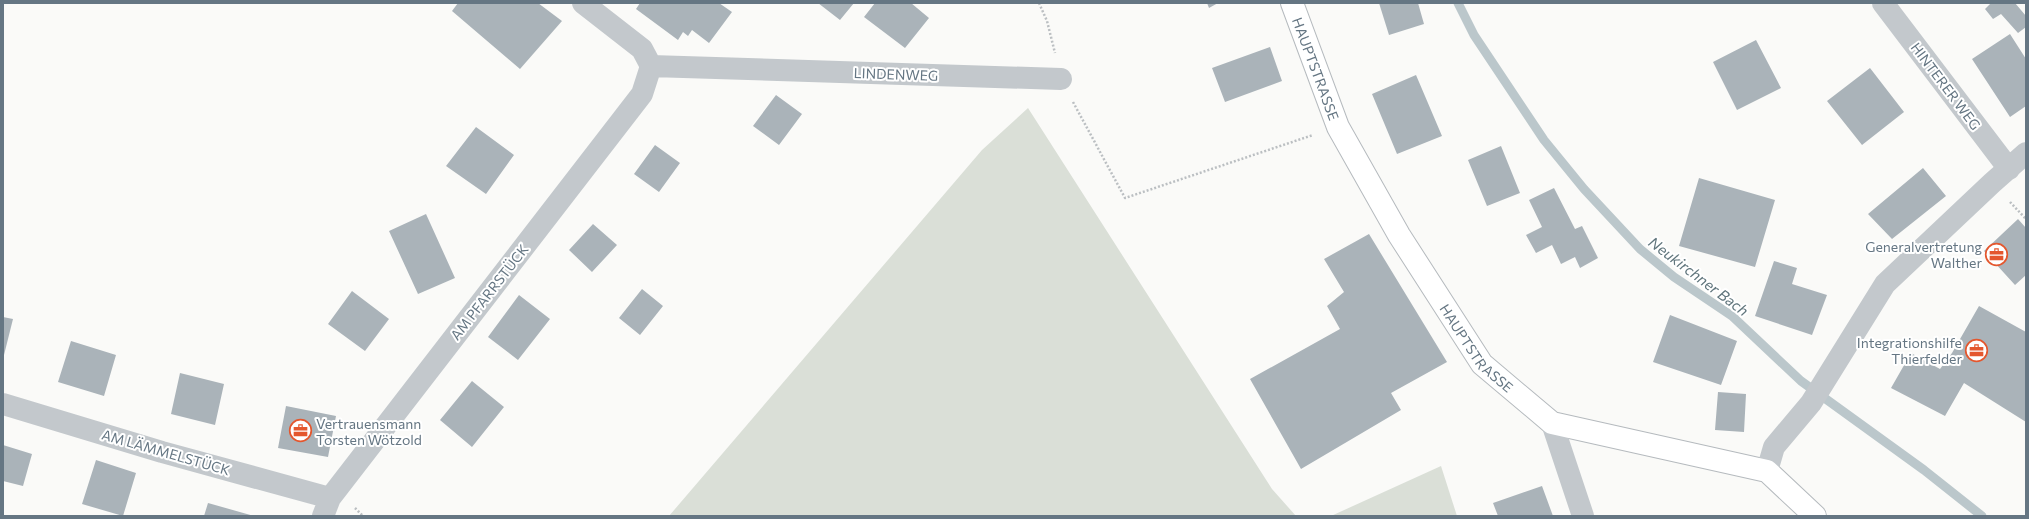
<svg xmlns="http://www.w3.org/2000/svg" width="2029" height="519" viewBox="0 0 2029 519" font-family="Commissioner,sans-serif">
	<rect width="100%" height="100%" fill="#fafaf8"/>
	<path fill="#dadfd7" d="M1028,108L1272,489L1296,516H669L982,150Z
		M1441,466L1457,516H1331Z"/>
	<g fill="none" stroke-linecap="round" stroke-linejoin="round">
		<path stroke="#bbc7cb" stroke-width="9" d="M1458,3L1474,35L1544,140L1584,189L1640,249L1674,277L1732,316L1801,381L1924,470L1982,516"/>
	</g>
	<path fill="#aab3b9" d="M458,3H538L562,21L520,69L452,11Z
		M640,3H719L732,12L709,43L692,30L688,36L683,32L678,40L636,9Z
		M818,3H854L840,20Z
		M875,3H911L929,18L905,48L864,17Z
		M1207,3H1218L1209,8Z
		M1379,3H1418L1424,24L1389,35Z
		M1991,3H2015L2026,16V27L2018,33L2001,14L1993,19L1985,9Z
		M2010,34L2026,59V106L2010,117L1972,59Z
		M1756,40L1781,88L1737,110L1713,62Z
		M1270,47L1282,81L1225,102L1212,68Z
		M1870,68L1904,112L1862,145L1827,101Z
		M1416,75L1442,136L1397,154L1372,94Z
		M776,95L802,114L779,145L753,126Z
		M476,127L514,155L486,194L446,166Z
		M655,145L680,163L659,192L634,174Z
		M1501,146L1520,193L1487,206L1468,160Z
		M1923,168L1946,196L1892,239L1868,214Z
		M1699,178L1775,200L1755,267L1679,246Z
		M1554,188L1575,229L1582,226L1598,258L1580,268L1575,257L1561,264L1552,245L1536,253L1526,235L1542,227L1529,200Z
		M426,214L455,278L418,294L389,231Z
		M2018,219L2026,228V275L2015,285L1984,251Z
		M593,224L617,245L592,272L569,250Z
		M1369,234L1447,362L1391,393L1401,410L1301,469L1250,379L1340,329L1327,306L1344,292L1324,259Z
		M1774,261L1797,268L1792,284L1827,295L1812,335L1755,316Z
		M642,289L663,306L640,335L619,318Z
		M352,291L389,319L365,351L328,324Z
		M519,295L550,319L518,360L488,337Z
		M1979,306L2026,332V422L1964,383L1945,416L1891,388L1911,353L1940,369L1952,353Z
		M1670,315L1737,341L1721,385L1653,362Z
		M3,317L13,319L4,355L3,354Z
		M71,341L116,355L104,396L58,382Z
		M180,373L224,384L215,425L171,414Z
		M472,381L504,407L472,447L440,420Z
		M1718,392L1746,394L1744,432L1715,430Z
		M286,406L336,416L328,457L278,448Z
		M3,445L32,454L23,486L3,481Z
		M96,460L136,473L123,516L82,504Z
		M1542,486L1553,516H1498L1493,503Z
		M208,503L254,516H204Z"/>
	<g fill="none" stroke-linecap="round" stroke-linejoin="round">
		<defs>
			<g id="major">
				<path id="s1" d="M1292,3L1338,127L1399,235L1482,364L1552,423L1767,471L1815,516"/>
			</g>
		</defs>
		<use href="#major" stroke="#b5babe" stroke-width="24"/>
		<path stroke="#bbbfc2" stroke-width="2.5" stroke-dasharray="2 2" stroke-linecap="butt" d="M1039,3L1047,21L1055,53
			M1073,102L1125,198L1313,135
			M2010,202L2026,219
			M355,508L363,516"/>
		<path stroke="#c3c8cc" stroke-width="22" d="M583,3L642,49L651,66
			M1883,3L2009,169
			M651,66L1061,79
			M3,404L162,452L330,498
			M1552,423L1583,516
			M1767,471L1774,447L1811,403L1885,284L1992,183L2026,153
			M323,516L330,498L337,489L642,94L651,66"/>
		<use href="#major" stroke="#fff" stroke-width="22"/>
	</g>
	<defs>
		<symbol id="office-ring" viewBox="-11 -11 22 22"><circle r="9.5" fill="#fff" stroke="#e4572e" stroke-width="1.5"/><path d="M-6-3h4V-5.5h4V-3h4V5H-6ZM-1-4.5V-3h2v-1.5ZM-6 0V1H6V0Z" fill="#e4572e"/></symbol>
	</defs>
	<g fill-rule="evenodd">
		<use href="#office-ring" x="1984" y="242" width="25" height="25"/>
		<use href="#office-ring" x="1964" y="338" width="25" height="25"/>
		<use href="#office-ring" x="288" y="418" width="25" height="25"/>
	</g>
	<g text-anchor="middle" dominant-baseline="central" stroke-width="4" stroke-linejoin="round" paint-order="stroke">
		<g font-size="14" fill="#657683" stroke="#fff">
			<text stroke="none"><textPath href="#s1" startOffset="70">HAUPTSTRASSE</textPath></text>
			<text transform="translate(896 74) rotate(2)">LINDENWEG</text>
			<text transform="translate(1946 86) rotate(53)">HINTERER WEG</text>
			<text transform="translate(489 292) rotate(-52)">AM PFARRSTÜCK</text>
			<text stroke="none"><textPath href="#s1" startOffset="394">HAUPTSTRASSE</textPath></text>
			<text transform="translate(166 452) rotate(16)">AM LÄMMELSTÜCK</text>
		</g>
		<g font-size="14" fill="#657683" stroke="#fff" text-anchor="end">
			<text x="1982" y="246">Generalvertretung<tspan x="1982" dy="16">Walther</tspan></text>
			<text x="1962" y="342">Integrationshilfe<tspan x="1962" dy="16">Thierfelder</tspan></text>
			<text x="316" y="423" text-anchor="start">Vertrauensmann<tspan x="316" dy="16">Torsten Wötzold</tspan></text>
		</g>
		<g font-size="15" font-style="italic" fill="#60757c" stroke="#fff">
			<text transform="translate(1699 276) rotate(37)">Neukirchner Bach</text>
		</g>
	</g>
	<rect width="2029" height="519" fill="none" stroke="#657683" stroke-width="8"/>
</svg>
